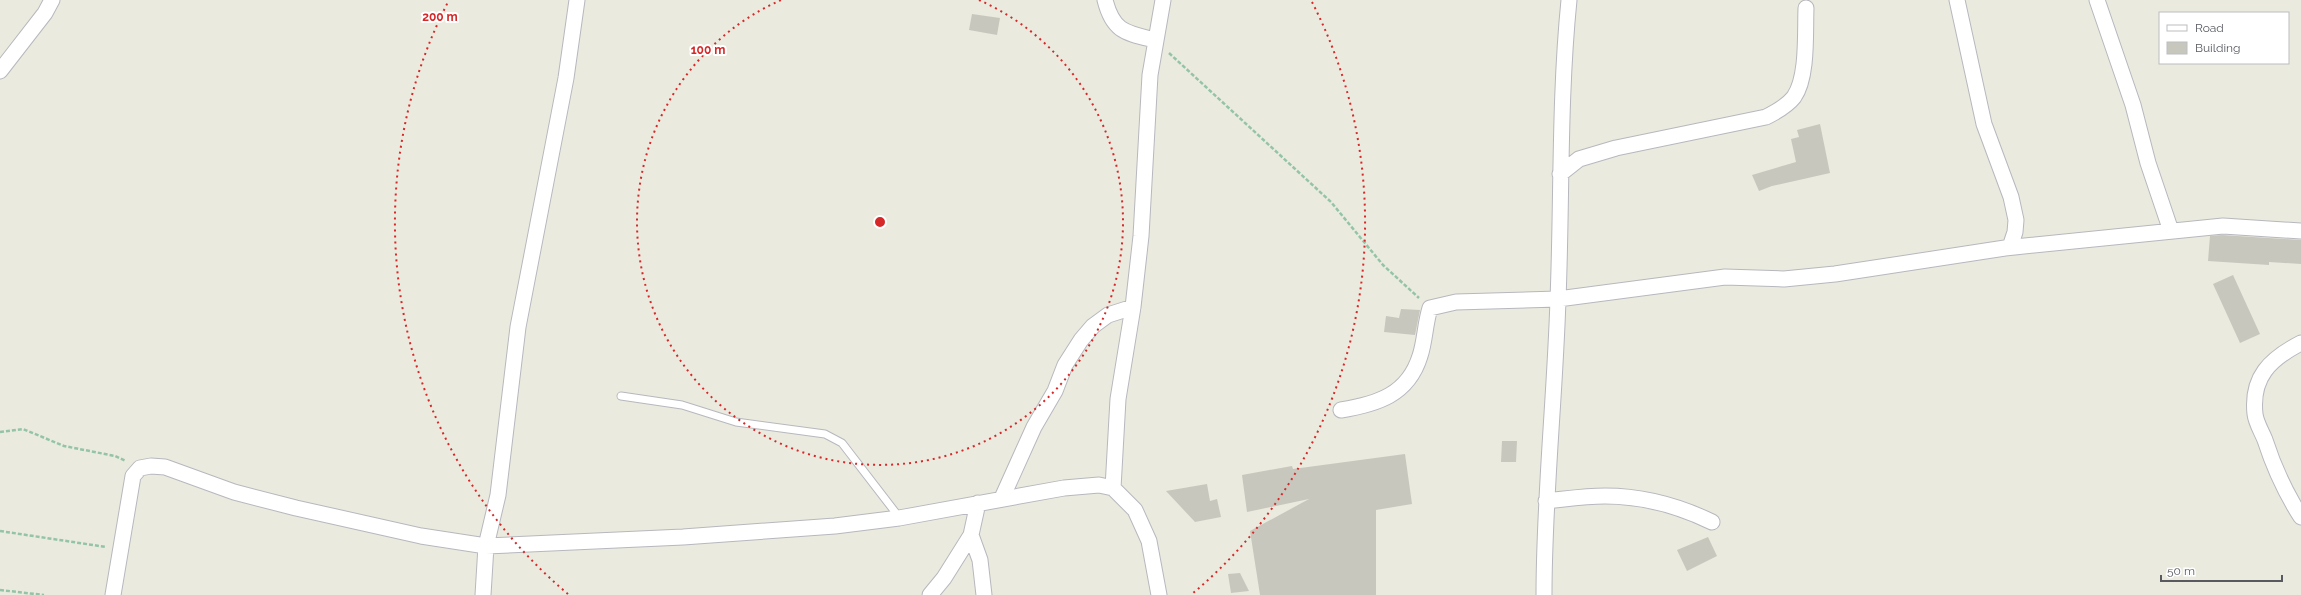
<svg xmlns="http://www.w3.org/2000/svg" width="2301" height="595" viewBox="0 0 2301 595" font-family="Raleway,sans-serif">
	<rect width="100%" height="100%" fill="#ebeadf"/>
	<path fill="#c8c7be" d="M972,14L1000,18L997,35L969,30Z
		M1820,124L1830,173L1772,186L1759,191L1752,175L1796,162L1791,139L1799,137L1797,130Z
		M2222,235L2301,240V264L2269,262V265L2208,261L2210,236Z
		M2233,275L2260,334L2240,343L2213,284Z
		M1401,309L1420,310L1415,335L1384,332L1386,316L1399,318Z
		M1502,441H1517L1516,462H1501Z
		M1405,454L1412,504L1376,510V595H1260L1250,531L1309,499L1247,512L1242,475L1292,466L1293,469Z
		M1207,484L1210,501L1217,499L1221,517L1195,522L1166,491Z
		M1708,537L1717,556L1687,571L1677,550Z
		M1240,573L1249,591L1231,593L1228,574Z"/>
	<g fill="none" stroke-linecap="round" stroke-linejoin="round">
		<defs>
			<path id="lane" d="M621,396L682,405L736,422L825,434L842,443L899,517"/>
			<path id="street" d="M1105,0C1113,32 1126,33 1155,40
				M1957,0L1984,124L2011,197L2016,220L2015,232L2010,247
				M2097,0L2133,105L2148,163L2171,231
				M0,71L45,13L52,0
				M1560,174L1579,159L1616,148L1766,117C1776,112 1787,106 1794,97C1808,77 1805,33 1806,8
				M2301,343C2270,359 2251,377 2255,414C2256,423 2262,432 2265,440C2274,468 2285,492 2301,517
				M1341,410C1377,404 1408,395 1420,356C1425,341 1425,324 1430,308L1456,302L1558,299L1725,277L1784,279L1835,274L2005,248L2223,226L2301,231
				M1113,488L1118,399L1133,307L1141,236L1150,75L1163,0
				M1002,498L1034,427L1055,391L1065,365L1081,340L1093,326L1108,315L1133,307
				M1546,501C1566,499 1585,496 1605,496C1642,496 1679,506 1712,522
				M971,535L980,560L984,595
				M113,595L133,476L140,468L151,466L165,467L234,492L296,508L421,536L486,546L683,537L835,526L899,518L1064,488L1099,485L1113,488L1135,510L1149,541L1159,595
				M483,595L486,546L498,495L518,327L566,78L577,0
				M930,595L944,578L971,535L978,503
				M1544,595C1544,496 1555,398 1558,299C1562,199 1559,100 1569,0"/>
		</defs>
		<use href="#lane" stroke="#b7b8be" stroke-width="9"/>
		<use href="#street" stroke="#b7b8be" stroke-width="17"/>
		<path stroke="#94c4a8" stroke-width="2.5" stroke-dasharray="4 2" stroke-linecap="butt" d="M1169,53L1331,202L1383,265L1419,298
			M0,432L23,429L64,446L115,456L126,461
			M0,531L106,547
			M0,590L44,595"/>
		<use href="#lane" stroke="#fff" stroke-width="7"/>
		<use href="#street" stroke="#fff" stroke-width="15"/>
	</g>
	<g fill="none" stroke="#d62828" stroke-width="2" stroke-dasharray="2 4">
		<path d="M979 0A243 243 0 1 1 781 0"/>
		<path d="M568 594A485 485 0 0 1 448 2M1312 2A485 485 0 0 1 1192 594"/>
	</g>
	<circle cx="880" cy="222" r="6" fill="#d62828" stroke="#fff" stroke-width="2"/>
	<g font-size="12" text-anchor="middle" font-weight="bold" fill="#d62828" stroke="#fff" stroke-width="4" stroke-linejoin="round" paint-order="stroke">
		<text x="440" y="21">200 m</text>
		<text x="708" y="54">100 m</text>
	</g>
	<rect x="2159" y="12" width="130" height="52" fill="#ffffff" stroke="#bcbdbf"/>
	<rect x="2167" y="25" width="20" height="6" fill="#ffffff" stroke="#bcbdbf"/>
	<text x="2195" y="32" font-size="12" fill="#585a60">Road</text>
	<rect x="2167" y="42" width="20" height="12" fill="#c8c7be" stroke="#bcbdbf"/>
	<text x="2195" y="52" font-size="12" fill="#585a60">Building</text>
	<path d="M2161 575v6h121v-6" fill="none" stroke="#585a60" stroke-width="2"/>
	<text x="2167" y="575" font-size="12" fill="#585a60" stroke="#ffffff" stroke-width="3" paint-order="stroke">50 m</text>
</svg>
